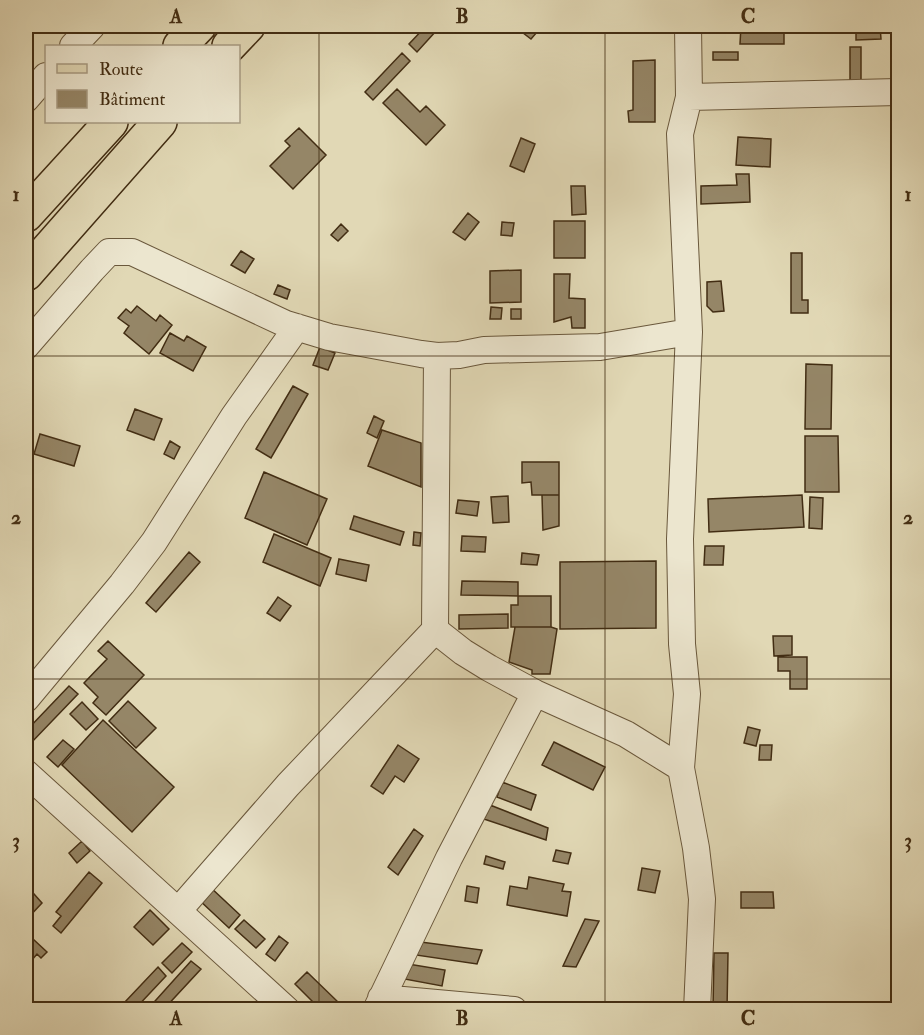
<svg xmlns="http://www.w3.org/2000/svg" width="924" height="1035" viewBox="0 0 924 1035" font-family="'IM FELL Double Pica',serif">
	<rect width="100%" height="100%" fill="#e1d8b5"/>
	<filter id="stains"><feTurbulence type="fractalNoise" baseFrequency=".00333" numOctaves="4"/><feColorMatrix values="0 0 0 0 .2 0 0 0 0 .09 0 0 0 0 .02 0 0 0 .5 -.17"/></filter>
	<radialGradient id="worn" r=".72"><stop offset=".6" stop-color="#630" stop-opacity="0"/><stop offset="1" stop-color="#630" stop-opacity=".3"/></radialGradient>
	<path fill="#958667" stroke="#422d13" stroke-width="1.5" d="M426,26H430L436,31L417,52L409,44Z
		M514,26H531L538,31L531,39Z
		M741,26H784V44H740Z
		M856,26H880L881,39L856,40Z
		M850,47H861V82H850Z
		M713,52H738V60H713Z
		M402,53L410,61L373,100L365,92Z
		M655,60V122H629L628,111L633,110V61Z
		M397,89L420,112L426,106L445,125L426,145L383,103Z
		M299,128L326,155L293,189L270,166L290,146L285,141Z
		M738,137L771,139L770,167L736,165Z
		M521,138L535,144L524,172L510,166Z
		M736,174H749L750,202L701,204V186L737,185Z
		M571,186H585L586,214L572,215Z
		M468,213L479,222L465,240L453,232Z
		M554,221H585V258H554Z
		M502,222L514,223L512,236L501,235Z
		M341,224L348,231L338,241L331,235Z
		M241,251L254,259L245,273L231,265Z
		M791,253H802V300H808V313H791Z
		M521,270V302L490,303V271Z
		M554,274H570L569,298L585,299V328H572L571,317L554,322Z
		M721,281L724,311L713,312L707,306V282Z
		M278,285L290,290L287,299L274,294Z
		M137,306L156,321L160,315L172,325L149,354L124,333L129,326L118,318L126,309L131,313Z
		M491,307L502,308L501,319H490Z
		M511,309H521V319H511Z
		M170,333L184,341L187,336L206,347L193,371L160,353Z
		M320,347L335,353L328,370L313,365Z
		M806,364L832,365L831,429H805Z
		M293,386L308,394L271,458L256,449Z
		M135,409L162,419L154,440L127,430Z
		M374,416L384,421L377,438L367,433Z
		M382,430L421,443V487L368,466Z
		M40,434L80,446L74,466L34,454Z
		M805,436H838L839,492H805Z
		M170,441L180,447L174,459L164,454Z
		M522,462H559V495H532L531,482L522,483Z
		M264,472L327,499L307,545L245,518Z
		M542,495H559V526L543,530Z
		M802,495L804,527L709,532L708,499Z
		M508,496L509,522L493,523L491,497Z
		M810,497L823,498L822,529L809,528Z
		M458,500L479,502L477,516L456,513Z
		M354,516L404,532L400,545L350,529Z
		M414,532L421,533L420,546L413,545Z
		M274,534L331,558L320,586L263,562Z
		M462,536L486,537L485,552L461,551Z
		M705,546H724L723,565H704Z
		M189,552L200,562L156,612L146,603Z
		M522,553L539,555L537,565L521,564Z
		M339,559L369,565L366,581L336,574Z
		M656,561V628L560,629V562Z
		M462,581L518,582V596L461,595Z
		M518,596H551V627H511V605H518Z
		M278,597L291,606L280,621L267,613Z
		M508,614V628L459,629V615Z
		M515,627H551L557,629L550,674H532V670L509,662Z
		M773,636H792V655L774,656Z
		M108,641L144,675L106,715L93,703L98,697L84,683L107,659L98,651Z
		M778,657H807V689H790V671H778Z
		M69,686L78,694L31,743L26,737V731Z
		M128,701L156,728L136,748L109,721Z
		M82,702L98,719L86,730L70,714Z
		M103,720L174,787L132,832L62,765Z
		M748,727L760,730L756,746L744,743Z
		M63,740L74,749L58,767L47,757Z
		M554,742L605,767L593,790L542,765Z
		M398,745L419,759L404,782L395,776L383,794L371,786Z
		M760,745H772L771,760H759Z
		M502,782L536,795L531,810L497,797Z
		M490,805L548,828L546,840L484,819Z
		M414,829L423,836L398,875L388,867Z
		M82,841L90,851L77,863L69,853Z
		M556,850L571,853L568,864L553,861Z
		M486,856L505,862L503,869L484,864Z
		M642,868L660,871L655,893L638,890Z
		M89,872L102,883L61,933L53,926L61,916L56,912Z
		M529,877L564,884L562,891L571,892L567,916L507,905L510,886L527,889Z
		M26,885L42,903L26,920Z
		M209,886L240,915L229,928L197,898Z
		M467,886L479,888L477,903L465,901Z
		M741,892H773L774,908H741Z
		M150,910L169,929L153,945L134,927Z
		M585,919L599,921L576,967L563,966Z
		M244,920L265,939L256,948L235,929Z
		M279,936L288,943L275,961L266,954Z
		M33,939L47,952L41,958L37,954L26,967V946Z
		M413,941L482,950L477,964L409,954Z
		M182,943L192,952L172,973L162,963Z
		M714,953H728L727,1010H713Z
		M191,961L201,969L163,1010H147Z
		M402,963L445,970L442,986L399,978Z
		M158,967L166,976L134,1010H131L124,1003Z
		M307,972L339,1003L333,1010H321L295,984Z"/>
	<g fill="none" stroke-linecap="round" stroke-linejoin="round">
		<defs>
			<path id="street" d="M688,26L689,97L680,134L689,332L680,539L682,644L687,694L681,768L696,848L702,899L697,1010
				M73,46L92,26
				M689,97L898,92
				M26,99L46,76
				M26,346L92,270L109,252H132L286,324L329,337L421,354L437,356L459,355L484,350L600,347L689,332
				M435,630L463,652L489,668L535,693L626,734L681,768
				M26,699L122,584L154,542L234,416L297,327
				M26,773L287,1010
				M178,911L288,785L435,630L437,356
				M381,998L514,1010
				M376,1010L449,858L535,693"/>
			<path id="primary" d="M180,46L199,26
				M229,46L248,26
				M26,215L111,122
				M26,274L160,122"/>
		</defs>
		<use href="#street" stroke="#6a583c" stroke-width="28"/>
		<use href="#primary" stroke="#422d13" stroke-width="36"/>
		<use href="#street" stroke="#ece6cf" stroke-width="26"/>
		<use href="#primary" stroke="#e1d8b5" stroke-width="33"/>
	</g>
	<path fill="none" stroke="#422d13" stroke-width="1.5" stroke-opacity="0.55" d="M319,26V1010M605,26V1010M26,356H898M26,679H898"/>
	<rect width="924" height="1035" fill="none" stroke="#e1d8b5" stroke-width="66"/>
	<rect x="45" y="45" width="195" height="78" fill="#ece6cf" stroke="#a89c84" stroke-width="1.5"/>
	<rect x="57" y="64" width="30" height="9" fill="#e1d8b5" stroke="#a89c84" stroke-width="1.5"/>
	<text x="99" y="75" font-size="18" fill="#422d13">Route</text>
	<rect x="57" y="90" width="30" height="18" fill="#958667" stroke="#a89c84" stroke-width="1.5"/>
	<text x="99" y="105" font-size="18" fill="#422d13">Bâtiment</text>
	<rect x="33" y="33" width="858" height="969" fill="none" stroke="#422d13" stroke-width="2"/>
	<g font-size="20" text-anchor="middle" font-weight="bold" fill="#422d13">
		<text x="176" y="23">A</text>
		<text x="462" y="23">B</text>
		<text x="748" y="23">C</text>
		<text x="16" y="201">1</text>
		<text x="908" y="201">1</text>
		<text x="16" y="524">2</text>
		<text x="908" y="524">2</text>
		<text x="16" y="847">3</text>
		<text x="908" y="847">3</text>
		<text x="176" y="1025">A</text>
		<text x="462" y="1025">B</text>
		<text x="748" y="1025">C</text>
	</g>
	<rect width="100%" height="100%" filter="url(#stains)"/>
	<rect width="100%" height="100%" fill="url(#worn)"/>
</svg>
